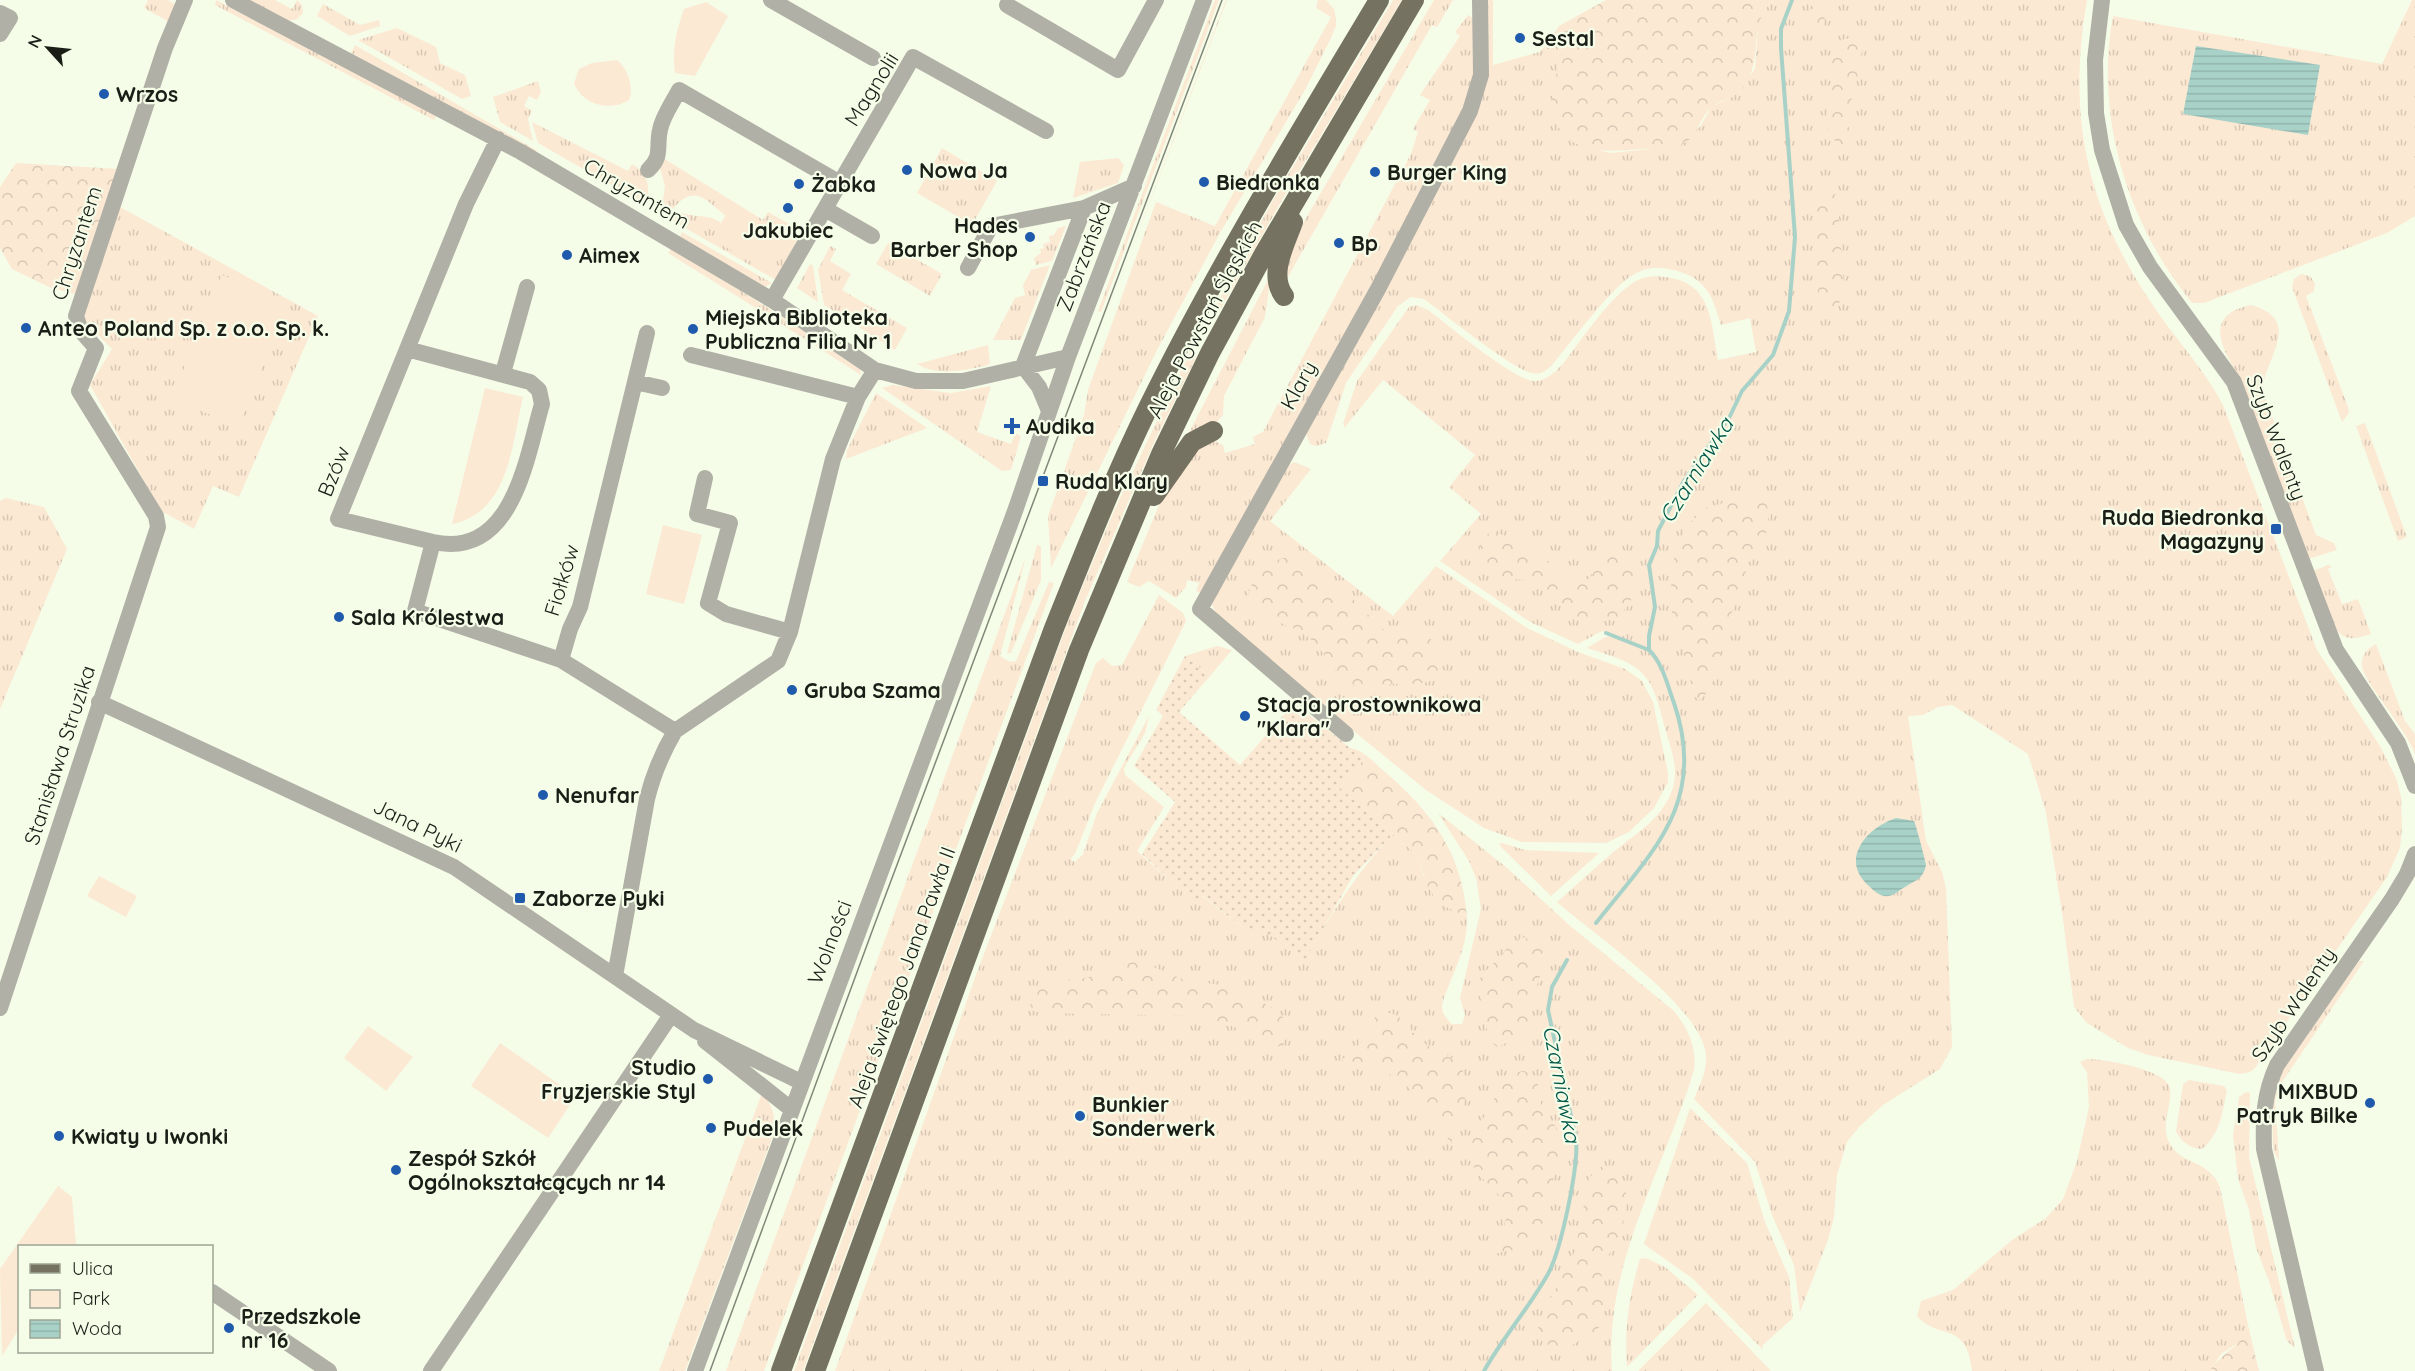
<svg xmlns="http://www.w3.org/2000/svg" width="2415" height="1371" viewBox="0 0 2415 1371" font-family="Quicksand,sans-serif">
	<defs>
		<pattern id="grass-tufts" width="24" height="20" patternUnits="userSpaceOnUse" patternTransform="scale(1.5)"><rect width="24" height="20" fill="#fbe9d3"/><path d="M3 7l-1-3M5 7V3M7 7l1-3M15 17l-1-3M17 17v-4M19 17l1-3" fill="none" stroke="#d7c7b4"/></pattern>
		<pattern id="forest-crowns" width="20" height="18" patternUnits="userSpaceOnUse" patternTransform="scale(1.5)"><rect width="20" height="18" fill="#fbe9d3"/><path d="M2 6a3 3 0 1 1 6 0M12 15a3 3 0 1 1 6 0" fill="none" stroke="#d7c7b4"/></pattern>
		<pattern id="garden-dots" width="8" height="8" patternUnits="userSpaceOnUse" patternTransform="scale(1.5)"><rect width="8" height="8" fill="#fbe9d3"/><path d="M2 2h.1M6 6h.1" fill="none" stroke="#d7c7b4" stroke-width="1.8" stroke-linecap="round"/></pattern>
		<pattern id="water-rules" width="6" height="5" patternUnits="userSpaceOnUse" patternTransform="scale(1.5)"><rect width="6" height="5" fill="#a8d2c8"/><path d="M0 2.5h6" fill="none" stroke="#90b4ab"/></pattern>
	</defs>
	<rect width="100%" height="100%" fill="#f5fde8"/>
	<path fill="url(#grass-tufts)" fill-rule="evenodd" d="M148,0H168L176,5L169,22L144,8Z
		M216,0L437,115L434,120L215,5Z
		M244,0H275L292,9L297,0L302,5L303,13L297,19L289,21Z
		M1215,0H1219L1101,312L1098,311Z
		M1226,0H1227L1107,315Z
		M1318,0H1326L1334,9L1336,18V26L1330,40L1305,90L1221,231L1156,352L1051,568L1048,516L1084,415L1088,390L1156,202L1215,226L1331,17L1316,8Z
		M1393,0H1402L1278,207L1219,312L1213,311L1272,202Z
		M1434,0H1453L1437,27L1432,25L1285,282L1292,242Z
		M1486,0H1493V65L1539,52L1544,47L1555,53L1559,63L1558,73L1588,148L1611,153L1651,149L1700,127L1711,107L1732,97L1755,69L1758,26L1762,13L1773,0H2087C2067,117 2086,206 2152,304C2175,339 2203,367 2223,405L2317,650L2380,746L2396,778L2401,796L2402,828L2400,848L2387,877L2255,1068L2250,1072L2240,1074L2148,1055L2128,1048L2087,1023L2074,1007L2063,919L2046,813L2028,754L1952,705L1938,707L1923,715L1908,716L1926,841L1942,872L1946,888L1952,1047L1940,1069L1883,1105L1859,1127L1847,1142L1837,1175L1834,1217L1828,1240L1800,1312L1794,1265L1772,1215L1755,1162L1694,1099C1700,1085 1707,1071 1706,1055C1701,1006 1595,936 1557,902C1576,886 1593,869 1612,853C1639,831 1677,810 1675,769C1674,754 1667,738 1664,724C1650,667 1640,665 1587,648L1605,637L1617,636L1602,631L1578,644L1530,622L1440,561L1481,514L1449,487L1475,455L1383,380L1345,427L1343,424L1357,381L1409,307L1416,305L1428,310C1447,324 1515,381 1534,381C1546,381 1554,373 1562,365C1580,342 1607,301 1630,285C1640,277 1653,275 1665,277C1712,282 1711,322 1718,360L1756,352L1750,318L1721,325C1713,298 1707,279 1677,271C1661,266 1647,266 1633,275C1611,287 1570,344 1552,365C1546,371 1541,375 1532,373C1513,370 1444,314 1424,299L1411,297L1398,306L1346,383L1326,443L1316,446L1310,444L1306,434L1472,123Z
		M2412,0H2415V216L2387,233L2204,303H2192C2128,225 2094,116 2113,16L2382,64ZM2195,47L2319,65L2308,135Z
		M323,4L360,25L379,20L380,26L350,36L317,16Z
		M1468,15L1473,18L1475,69L1472,90L1391,250L1202,593L1196,591L1199,583L1187,580L1186,587L1176,598L1149,581L1139,587L1127,582L1171,476L1189,455L1213,440L1223,445L1225,453L1255,444L1253,437L1263,432L1411,154L1418,132L1413,129L1430,100L1420,95L1460,36L1455,32Z
		M397,28L436,47L440,63L465,75L471,96L462,99L358,40Z
		M355,45L536,150L537,154L351,53Z
		M538,81L541,92L537,100L529,96L524,106L532,111L528,119L533,141L500,122L493,97Z
		M532,122L628,171L632,164C648,173 651,188 646,205L538,143Z
		M942,148L997,181L972,225L917,193Z
		M663,158L763,220L768,212L796,228C792,228 788,225 783,225C770,223 759,230 746,226C711,217 700,168 667,217L661,214L665,186L660,168Z
		M1118,158L1124,165L1118,183L1073,198L1080,162Z
		M120,207L318,316L239,497L213,486L194,529L161,511L90,385L112,349L83,320Z
		M682,213C699,219 717,212 726,230L772,236L785,233L797,241L776,280L673,221L677,215Z
		M1066,226L1052,261L1036,265L1034,258L1041,253L1040,249L1044,248L1043,244L1050,242L1049,236L1054,235L1058,228Z
		M682,232L772,283L765,287L679,238Z
		M888,243L942,274L930,296L876,264Z
		M830,246L836,249L830,261L851,274L842,290L907,328L895,350L824,305L818,270Z
		M672,248L776,313L772,318L668,253Z
		M810,264L813,266L818,302L797,288Z
		M1050,265L1021,340H993L1015,298L1025,295L1023,285L1031,270Z
		M1271,274L1265,317L1224,396L1223,415L1216,423L1182,446Z
		M2301,274L2310,276L2315,283L2314,291L2306,296L2348,407L2349,413L2342,422L2292,287L2294,279Z
		M2251,305C2303,320 2267,355 2262,389L2316,535L2334,543L2337,550L2305,560L2236,371C2218,343 2207,314 2251,305Z
		M781,316L860,369L861,375L778,322Z
		M988,345L990,364L984,366C962,371 937,376 917,364Z
		M1190,352L1194,353L1196,358L1156,438L1085,601L803,1371H794L1069,619L1114,511Z
		M893,385L951,393L991,386L977,432L1011,444L1015,433L1021,436L1011,470L1002,471L882,388Z
		M876,393L927,428L846,459L847,450Z
		M2365,423L2407,537L2398,541L2356,426Z
		M1294,462L1311,469L1270,521L1393,616L1436,566L1527,628L1578,652L1625,669L1642,681L1653,702L1668,773V782L1654,808L1629,832L1606,843L1522,842L1484,828L1426,790L1220,622L1211,602L1289,465Z
		M6,498L44,507L67,549L0,709V501Z
		M1037,545L1041,546V580L1011,653H1007Z
		M1026,556L1000,656L1010,662L1016,661L1049,582L1054,583L764,1371H726Z
		M2328,565L2332,567L2328,569L2342,604L2358,599L2371,634C2359,638 2347,642 2337,631L2313,571Z
		M1159,595L1183,613L1186,621L1096,801L1075,854L1070,859L1075,862L1083,854L1097,813L1149,716L1145,733L1124,768L1125,775L1164,807L1137,851L1195,903L1202,896L1252,935L1258,926L1305,959C1332,913 1356,873 1393,834L1417,855L1424,877L1457,912L1467,917C1468,951 1451,974 1442,1005L1443,1013L1451,1024H1462L1465,1015L1460,998L1481,909L1476,878L1469,861L1438,813L1506,867L1568,924L1674,1011C1688,1029 1697,1047 1694,1070C1664,1170 1604,1263 1612,1371H835L977,972L1096,663L1103,658L1112,666L1122,665Z
		M2376,644L2405,721L2415,734V754C2407,730 2363,681 2362,666C2361,655 2367,649 2376,644Z
		M1217,646L1232,650L1210,676L1185,656Z
		M1502,843L1525,850L1599,853L1551,896L1501,847L1499,844Z
		M2359,961H2364L2280,1085L2275,1100L2279,1161L2273,1149L2272,1101L2282,1070Z
		M2087,1059C2103,1059 2168,1069 2170,1089C2172,1109 2158,1128 2172,1147C2185,1166 2208,1159 2220,1187L2248,1325L2244,1339L2221,1354L2210,1371H1972C1967,1320 1939,1341 1917,1316L1921,1301L1953,1290L2012,1240L2046,1218L2063,1199L2077,1161L2089,1107L2087,1072L2080,1062Z
		M2189,1080L2224,1086L2227,1090C2222,1113 2221,1133 2202,1149C2191,1149 2182,1142 2176,1132L2183,1084Z
		M2246,1092L2250,1093L2249,1157L2295,1348L2287,1341L2269,1281L2256,1248L2249,1210L2238,1179L2233,1135L2239,1097Z
		M762,1093C773,1106 776,1116 774,1133L685,1371H659Z
		M1690,1108L1747,1163L1765,1222L1789,1277L1793,1318L1763,1345L1762,1349L1693,1279L1644,1244Z
		M1646,1258L1665,1267L1698,1295L1627,1367C1624,1330 1629,1295 1640,1259Z
		M1706,1303L1771,1371H1638Z"/>
	<path fill="url(#forest-crowns)" d="M1606,0H1773C1745,28 1766,56 1743,88C1735,99 1722,99 1712,107C1700,116 1699,134 1685,143C1672,150 1658,148 1644,149C1614,151 1576,157 1557,125C1543,102 1563,77 1555,53L1544,47L1559,26Z
		M1813,0H1827L1824,24L1820,30L1814,32L1807,21Z
		M1853,37L1863,45L1855,90L1849,106V136L1845,144L1841,145C1815,130 1831,105 1832,83C1833,68 1829,55 1838,41Z
		M16,163L119,169L78,295L49,287L12,269L0,248V187Z
		M1835,194L1840,200C1841,209 1838,218 1839,228C1840,253 1854,302 1827,316C1813,299 1819,282 1817,262C1815,240 1803,197 1835,194Z
		M1750,495L1761,497L1767,505L1769,514L1766,534L1746,567L1745,589L1732,611L1727,639L1720,654L1714,680L1709,691L1700,700L1691,695L1690,663L1682,647L1672,612L1671,574L1677,544L1689,524L1706,508Z
		M1492,532C1510,536 1533,546 1546,559C1553,565 1559,574 1567,579C1572,582 1580,583 1585,581C1600,574 1593,557 1613,546L1630,553L1639,567L1630,604L1614,620C1604,620 1592,623 1582,620C1567,615 1559,599 1547,590C1531,576 1508,582 1491,572C1476,563 1475,539 1492,532Z
		M1293,557L1309,565L1328,587L1351,597L1382,629C1404,633 1429,625 1440,653C1443,661 1443,668 1440,676C1426,686 1412,683 1396,684C1388,684 1380,687 1373,688C1338,690 1329,653 1307,636C1287,619 1225,617 1258,575C1268,563 1278,558 1293,557Z
		M1350,748C1364,750 1374,763 1384,771C1432,812 1462,853 1467,917L1438,903L1428,887L1417,855L1340,788L1364,759Z
		M1524,937L1542,948V970L1531,1004L1527,1034L1497,1047L1487,1038C1487,1032 1487,1025 1486,1019C1481,988 1466,987 1496,961C1509,950 1505,943 1524,937Z
		M1134,962C1154,965 1168,974 1187,981C1197,984 1208,982 1219,985C1226,986 1233,991 1240,994C1263,1002 1299,1013 1283,1045L1275,1047L1248,1032L1204,1016L1042,1013L1033,1011L1030,1004C1039,977 1067,983 1089,977C1105,972 1118,965 1134,962Z
		M1390,1013C1406,1017 1409,1030 1420,1040C1430,1049 1442,1051 1452,1058C1481,1080 1458,1117 1451,1144C1425,1098 1396,1064 1340,1060C1346,1057 1352,1053 1356,1049C1370,1033 1363,1015 1390,1013Z
		M1524,1071C1544,1079 1536,1093 1543,1109C1548,1120 1560,1128 1562,1141C1566,1164 1550,1179 1546,1199C1543,1216 1544,1227 1535,1243C1520,1252 1506,1249 1491,1255C1499,1237 1512,1219 1504,1200L1474,1170L1472,1138L1505,1080L1513,1073Z
		M1602,1166C1632,1166 1629,1209 1621,1230C1616,1245 1605,1257 1602,1273C1596,1299 1612,1303 1597,1331C1567,1343 1557,1371 1537,1325L1575,1251L1589,1178Z
		M2248,1325L2259,1371H2210C2221,1352 2246,1344 2248,1325Z"/>
	<path fill="#fbe9d3" d="M706,2L728,16L695,76L675,73C672,48 676,33 684,9Z
		M617,60C627,67 635,89 629,100C610,112 582,105 574,83L579,69L592,63Z
		M728,211L782,241L766,270L712,239Z
		M222,275L289,302L238,426L172,399Z
		M485,388L523,397C512,444 509,513 452,524Z
		M663,525L702,535L684,604L646,594Z
		M99,876L137,896L126,917L87,896Z
		M368,1026L413,1057L386,1091L344,1058Z
		M500,1043L576,1096L548,1138L471,1086Z
		M58,1186L72,1197L76,1244L75,1246H20L19,1329L2,1356L0,1269Z"/>
	<path fill="url(#garden-dots)" d="M1185,656L1210,676L1179,712L1240,765L1294,703L1364,759L1340,788L1393,834L1353,876L1305,960L1258,927L1252,935L1203,896L1195,904L1142,854L1175,802L1134,766L1163,716L1156,710Z"/>
	<path fill="url(#water-rules)" d="M2196,46L2320,65L2308,135L2183,114Z
		M1896,818L1914,821C1916,825 1925,859 1926,865C1923,879 1916,880 1905,887C1899,890 1895,895 1889,896C1880,897 1875,892 1869,886C1839,860 1866,828 1896,818Z"/>
	<g fill="none" stroke-linecap="round" stroke-linejoin="round">
		<path stroke="#a8d2c8" stroke-width="4" d="M1606,633L1649,650
			M1596,923C1653,851 1708,802 1674,703C1667,684 1663,664 1649,650V636L1655,607L1649,565L1657,546L1658,531L1684,481L1729,418L1742,391L1773,355L1789,311L1795,237L1781,48V29L1792,0
			M1484,1371C1503,1337 1529,1308 1548,1274C1561,1250 1579,1166 1576,1139L1548,1010L1552,987L1567,960"/>
		<path stroke="#b1b0a6" stroke-width="16" d="M233,0L521,152L772,300L875,370L916,381H963L1068,357
			M771,0L873,58
			M2102,0L2095,60L2096,113L2102,150L2126,225L2150,267L2234,382L2336,650L2398,743L2415,786
			M1007,5L1118,70L1156,0
			M0,13L10,18L0,34
			M498,139L466,204L338,519L433,542L415,611L561,660
			M648,170C663,157 656,147 660,130C662,117 673,102 679,90L840,183
			M825,209L872,236
			M968,268L991,226L1084,208
			M772,300L913,57L1046,131
			M407,349L530,382L539,390L542,404C526,459 513,559 433,542
			M691,355L858,397
			M1023,366L1084,208L1134,186
			M1023,366L1039,387L1049,411
			M503,373L527,287
			M635,382L647,333
			M662,388L635,382L580,607L570,629L561,660L675,731
			M705,478L697,514L730,523L708,603L726,614L790,632
			M99,702L454,867L694,1030L801,1082
			M1346,734L1200,609L1378,289L1470,111L1481,75L1480,0
			M615,976L647,799C653,775 662,753 675,731L778,661L790,632L833,459L858,397L875,370
			M0,1008L158,527L156,516L79,391L96,348L81,331L76,316L165,48L185,0
			M705,1041L791,1109
			M212,1292L329,1371
			M431,1371L671,1015
			M695,1371L1015,511L1068,357L1204,0
			M2316,1371L2264,1149C2263,1118 2264,1093 2277,1065L2392,899L2407,874L2415,854"/>
		<path stroke="#757262" stroke-width="20" d="M1284,296C1268,274 1285,245 1293,222
			M1154,496L1192,442L1213,431
			M781,1371L1053,631C1083,556 1113,479 1149,406C1218,266 1299,134 1379,0
			M815,1371L1079,650L1161,454L1210,353L1265,252L1414,0"/>
		<path stroke="#82877a" stroke-width="1.5" d="M710,1371L874,926L1222,0"/>
	</g>
	<g fill="#1f5aac" stroke="#f5fde8" stroke-width="2">
		<circle cx="1520" cy="38" r="6"/>
		<circle cx="104" cy="94" r="6"/>
		<circle cx="907" cy="170" r="6"/>
		<circle cx="1375" cy="172" r="6"/>
		<circle cx="1204" cy="182" r="6"/>
		<circle cx="799" cy="184" r="6"/>
		<circle cx="788" cy="208" r="6"/>
		<circle cx="1030" cy="237" r="6"/>
		<circle cx="1339" cy="243" r="6"/>
		<circle cx="567" cy="255" r="6"/>
		<circle cx="26" cy="328" r="6"/>
		<circle cx="693" cy="329" r="6"/>
		<path d="M1009 417h6v6h6v6h-6v6h-6v-6h-6v-6h6z"/>
		<rect x="1037" y="475" width="12" height="12" rx="3"/>
		<rect x="2270" y="523" width="12" height="12" rx="3"/>
		<circle cx="339" cy="617" r="6"/>
		<circle cx="792" cy="690" r="6"/>
		<circle cx="1245" cy="716" r="6"/>
		<circle cx="543" cy="795" r="6"/>
		<rect x="514" y="892" width="12" height="12" rx="3"/>
		<circle cx="708" cy="1079" r="6"/>
		<circle cx="2370" cy="1103" r="6"/>
		<circle cx="1080" cy="1116" r="6"/>
		<circle cx="711" cy="1128" r="6"/>
		<circle cx="59" cy="1136" r="6"/>
		<circle cx="396" cy="1170" r="6"/>
		<circle cx="229" cy="1328" r="6"/>
	</g>
	<g text-anchor="middle" dominant-baseline="central" stroke-width="4.5" stroke-linejoin="round" paint-order="stroke">
		<g font-size="21" font-weight="bold" fill="#1b1e17" stroke="#f5fde8" text-anchor="start">
			<text x="1532" y="38">Sestal</text>
			<text x="116" y="94">Wrzos</text>
			<text x="919" y="170">Nowa Ja</text>
			<text x="1387" y="172">Burger King</text>
			<text x="1216" y="182">Biedronka</text>
			<text x="811" y="184">Żabka</text>
			<text x="1018" y="225" text-anchor="end">Hades<tspan x="1018" dy="24">Barber Shop</tspan></text>
			<text x="788" y="230" text-anchor="middle">Jakubiec</text>
			<text x="1351" y="243">Bp</text>
			<text x="579" y="255">Aimex</text>
			<text x="705" y="317">Miejska Biblioteka<tspan x="705" dy="24">Publiczna Filia Nr 1</tspan></text>
			<text x="38" y="328">Anteo Poland Sp. z o.o. Sp. k.</text>
			<text x="1026" y="426">Audika</text>
			<text x="1055" y="481">Ruda Klary</text>
			<text x="2264" y="517" text-anchor="end">Ruda Biedronka<tspan x="2264" dy="24">Magazyny</tspan></text>
			<text x="351" y="617">Sala Królestwa</text>
			<text x="804" y="690">Gruba Szama</text>
			<text x="1257" y="704">Stacja prostownikowa<tspan x="1257" dy="24">"Klara"</tspan></text>
			<text x="555" y="795">Nenufar</text>
			<text x="532" y="898">Zaborze Pyki</text>
			<text x="696" y="1067" text-anchor="end">Studio<tspan x="696" dy="24">Fryzjerskie Styl</tspan></text>
			<text x="2358" y="1091" text-anchor="end">MIXBUD<tspan x="2358" dy="24">Patryk Bilke</tspan></text>
			<text x="1092" y="1104">Bunkier<tspan x="1092" dy="24">Sonderwerk</tspan></text>
			<text x="723" y="1128">Pudelek</text>
			<text x="71" y="1136">Kwiaty u Iwonki</text>
			<text x="408" y="1158">Zespół Szkół<tspan x="408" dy="24">Ogólnokształcących nr 14</tspan></text>
			<text x="241" y="1316">Przedszkole<tspan x="241" dy="24">nr 16</tspan></text>
		</g>
		<g font-size="21" fill="#1b1e17" stroke="#f5fde8">
			<text transform="translate(871 89) rotate(-58)">Magnolii</text>
			<text transform="translate(637 193) rotate(30)">Chryzantem</text>
			<text transform="translate(76 243) rotate(-72)">Chryzantem</text>
			<text transform="translate(1083 256) rotate(-69)">Zabrzańska</text>
			<text transform="translate(1204 319) rotate(-62)">Aleja Powstań Śląskich</text>
			<text transform="translate(1298 385) rotate(-61)">Klary</text>
			<text transform="translate(2277 437) rotate(69)">Szyb Walenty</text>
			<text transform="translate(333 471) rotate(-68)">Bzów</text>
			<text transform="translate(561 580) rotate(-73)">Fiołków</text>
			<text transform="translate(59 755) rotate(-72)">Stanisława Struzika</text>
			<text transform="translate(418 825) rotate(26)">Jana Pyki</text>
			<text transform="translate(829 942) rotate(-69)">Wolności</text>
			<text transform="translate(901 977) rotate(-70)">Aleja świętego Jana Pawła II</text>
			<text transform="translate(2293 1004) rotate(-56)">Szyb Walenty</text>
		</g>
		<g font-size="22" font-style="italic" fill="#00584b" stroke="#f5fde8">
			<text transform="translate(1696 470) rotate(-58)">Czarniawka</text>
			<text transform="translate(1562 1084) rotate(79)">Czarniawka</text>
		</g>
	</g>
	<rect x="18" y="1245" width="195" height="108" fill="#f5fde8" stroke="#9ea494" stroke-width="1.5"/>
	<rect x="30" y="1264" width="30" height="9" fill="#757262" stroke="#9ea494" stroke-width="1.5"/>
	<text x="72" y="1275" font-size="18" fill="#1b1e17">Ulica</text>
	<rect x="30" y="1290" width="30" height="18" fill="#fbe9d3" stroke="#9ea494" stroke-width="1.5"/>
	<text x="72" y="1305" font-size="18" fill="#1b1e17">Park</text>
	<rect x="30" y="1320" width="30" height="18" fill="url(#water-rules)" stroke="#9ea494" stroke-width="1.5"/>
	<text x="72" y="1335" font-size="18" fill="#1b1e17">Woda</text>
	<g transform="translate(48 48) rotate(297)" stroke="#f5fde8" stroke-width="4.5" paint-order="stroke">
	<path d="M0-4.5L10 22L0 15L-10 22Z" fill="#1b1e17"/>
	<text y="-9" font-size="16" font-weight="bold" text-anchor="middle" fill="#1b1e17">N</text>
	</g>
</svg>
